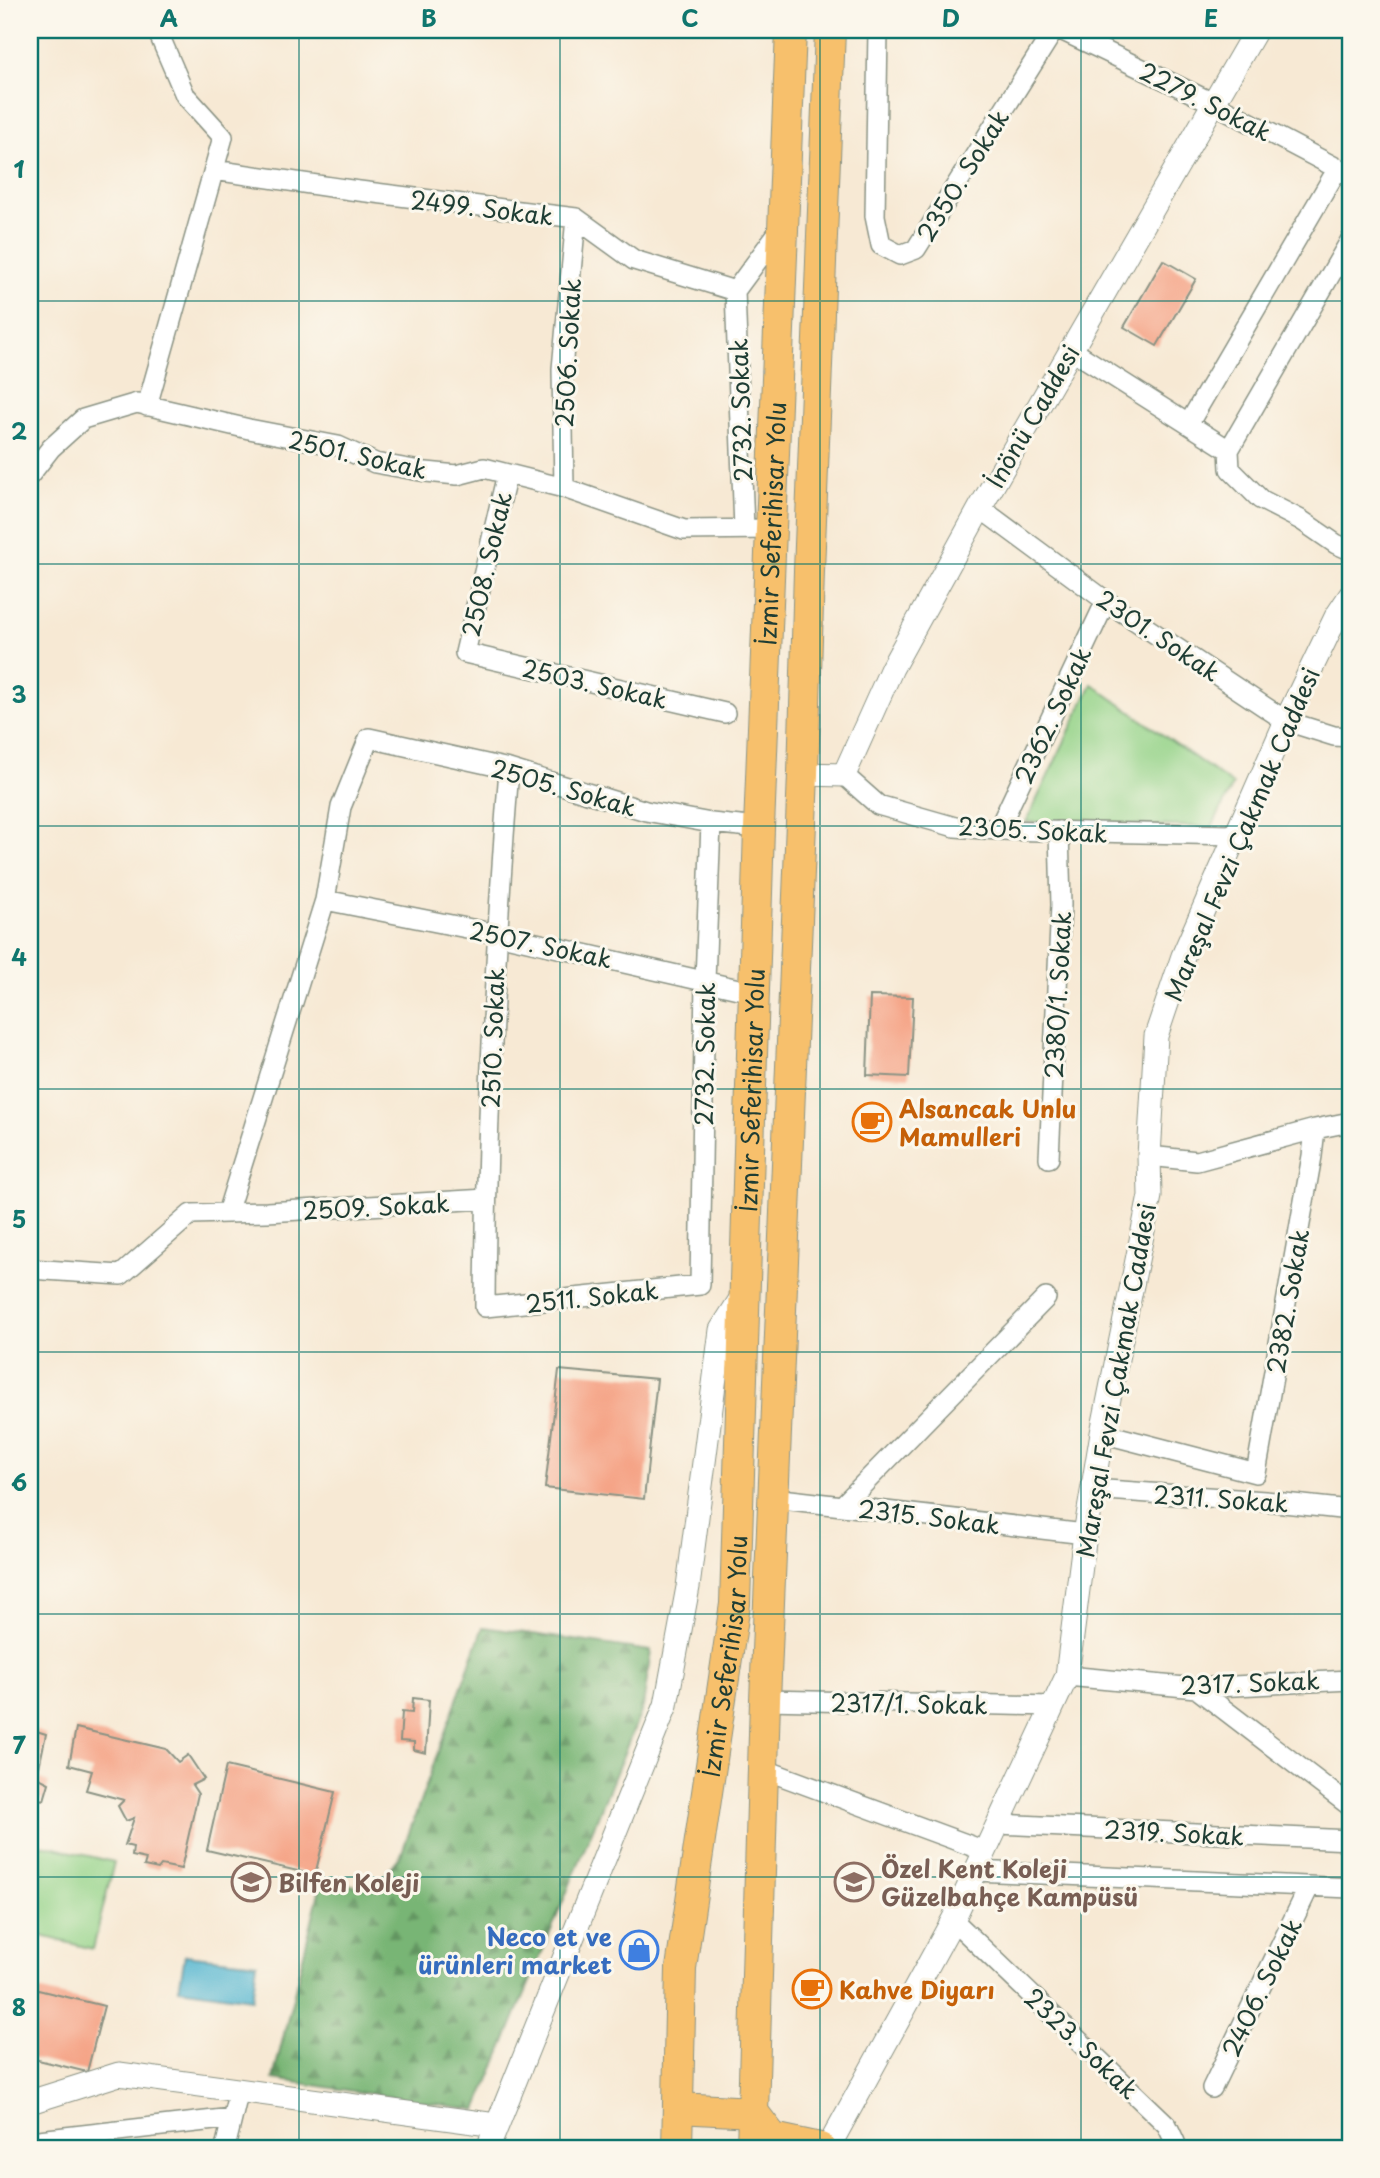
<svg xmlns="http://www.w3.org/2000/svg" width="1380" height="2178" viewBox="0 0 1380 2178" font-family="'Playpen Sans',sans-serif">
	<defs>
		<pattern id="forest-firs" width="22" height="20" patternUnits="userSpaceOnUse" patternTransform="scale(1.75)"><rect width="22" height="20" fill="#78b575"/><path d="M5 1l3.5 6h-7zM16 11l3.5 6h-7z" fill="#629461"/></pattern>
	</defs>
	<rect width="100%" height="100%" fill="#fbf7ec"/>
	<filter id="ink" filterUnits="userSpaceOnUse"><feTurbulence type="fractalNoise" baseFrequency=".0143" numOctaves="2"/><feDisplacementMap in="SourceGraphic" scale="14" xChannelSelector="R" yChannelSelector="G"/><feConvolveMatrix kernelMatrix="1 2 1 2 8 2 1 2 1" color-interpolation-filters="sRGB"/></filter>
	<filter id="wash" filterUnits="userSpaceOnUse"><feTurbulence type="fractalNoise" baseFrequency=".00686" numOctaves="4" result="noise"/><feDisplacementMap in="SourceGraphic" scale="28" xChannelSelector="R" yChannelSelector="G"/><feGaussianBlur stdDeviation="1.57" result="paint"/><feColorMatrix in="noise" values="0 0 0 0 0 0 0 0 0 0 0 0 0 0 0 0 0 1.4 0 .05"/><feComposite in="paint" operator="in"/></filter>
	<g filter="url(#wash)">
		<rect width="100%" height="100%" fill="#f7e9d4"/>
		<path fill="#95d389" stroke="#5a885e" stroke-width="2" d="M1092,684L1233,785L1212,827L1026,822Z
			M30,1842L114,1862L93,1949L30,1933Z"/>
		<path fill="url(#forest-firs)" stroke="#4c7954" stroke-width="2" d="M483,1627L651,1651L643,1707L477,2110L273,2079L322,1880L374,1889L401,1855Z"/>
		<path fill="#52b5d0" stroke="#387982" stroke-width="2" d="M185,1955L257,1963L252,1999L179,1989Z"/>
		<g id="blocks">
			<path fill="#f5a487" d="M1163,260L1196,279L1157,346L1124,327Z
				M870,996L913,997L909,1077L867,1075Z
				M559,1370L657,1379L644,1499L545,1488Z
				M413,1698L429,1700L426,1753L414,1750V1742L400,1741L402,1712L412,1713Z
				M76,1728L166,1749L178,1762L188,1755L204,1779L192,1785L198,1794L181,1869L161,1865L158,1869L144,1866L146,1859L132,1856L133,1847L125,1845L134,1818L126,1821L118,1806L124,1800L86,1790L92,1771L69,1765Z
				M30,1729L46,1734L37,1777L49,1783L44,1800L30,1798Z
				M226,1766L335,1792L315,1875L207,1850Z
				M30,1988L104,2006L87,2072L30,2058Z"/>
		</g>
	</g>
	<g filter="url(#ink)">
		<use href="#blocks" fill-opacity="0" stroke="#8b9384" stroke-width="2"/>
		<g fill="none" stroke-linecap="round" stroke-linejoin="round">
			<defs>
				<path id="minor" d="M878,30L875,216L881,245L900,255L916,249L1054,30
					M1061,30L1213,103L1350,175
					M214,170L351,190L576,218L634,260L735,291
					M735,291L744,529
					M735,291L782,227
					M1070,349L1229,450L1230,469L1260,499L1301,520L1336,544L1350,550
					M147,406L223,137L185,95L157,30
					M1189,423L1338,168
					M1229,450L1350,241
					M507,474L465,653L725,713
					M30,475L51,448L83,419L137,403L249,429L338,446L375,463L426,472L457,475L484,468L564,488L684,530L772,529
					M564,488L562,369L576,218
					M980,508L1106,601L1286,721L1334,736L1350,737
					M509,769C495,948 486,1127 485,1307L700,1285L705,981L711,823
					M844,775L878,805L955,827L998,830L1236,835
					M998,830L1106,601
					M325,900L497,934L756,993
					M1149,1156L1197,1161L1315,1129L1350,1122
					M1049,1158L1061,905L1059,831
					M227,1213L325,900L341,807L369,738L509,769L646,811L711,823L759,828
					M30,1269L121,1275L191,1214L267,1212L486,1199
					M1102,1433L1256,1473L1312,1156L1315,1129
					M1092,1489L1265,1501L1350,1510
					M773,1498L1085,1534
					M842,1506L1046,1298
					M1067,1676L1196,1688L1350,1680
					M1196,1688L1350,1806
					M765,1700L1053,1706
					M763,1769L985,1851
					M997,1824L1350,1840
					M975,1871L1350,1888
					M953,1920L1167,2125L1175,2142L1172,2148
					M1212,2088L1309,1887
					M30,2141L232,2118
					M225,2148L239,2090"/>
				<path id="tertiary" d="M803,774L844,775L892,668L980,508L1256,30
					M30,2102L119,2074L496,2125
					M488,2148L666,1705L688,1587L721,1330L744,1294
					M828,2148L953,1920L1067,1676L1085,1534L1102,1433L1150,1196L1149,1156L1156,1036L1183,956L1286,721L1336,617L1350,596"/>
				<g id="primary">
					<path d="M678,2108L753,2112L773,2138L820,2148"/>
					<path id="s1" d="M677,2148L681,1968L735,1604L759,828L791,30"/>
					<path d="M752,2148L765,1700L803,774L809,571L830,30"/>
				</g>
			</defs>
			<use href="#minor" stroke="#8b9384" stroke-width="22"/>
			<use href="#tertiary" stroke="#8b9384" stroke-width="25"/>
			<use href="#primary" stroke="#8b9384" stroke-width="32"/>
			<use href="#minor" stroke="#fff" stroke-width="19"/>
			<use href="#tertiary" stroke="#fff" stroke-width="23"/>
			<use href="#primary" stroke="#f7c06c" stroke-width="30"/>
		</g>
	</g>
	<path fill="none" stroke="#0f766e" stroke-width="2" stroke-opacity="0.55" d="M299,30V2148M560,30V2148M820,30V2148M1081,30V2148M30,301H1350M30,564H1350M30,826H1350M30,1089H1350M30,1352H1350M30,1614H1350M30,1877H1350"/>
	<defs>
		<symbol id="cafe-ring" viewBox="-11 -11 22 22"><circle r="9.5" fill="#fbf7ec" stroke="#e8710a" stroke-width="1.5"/><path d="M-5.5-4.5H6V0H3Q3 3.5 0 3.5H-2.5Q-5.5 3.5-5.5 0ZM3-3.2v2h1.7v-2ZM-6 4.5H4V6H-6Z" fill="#e8710a"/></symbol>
		<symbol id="school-ring" viewBox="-11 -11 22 22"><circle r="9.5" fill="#fbf7ec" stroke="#8d6e63" stroke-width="1.5"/><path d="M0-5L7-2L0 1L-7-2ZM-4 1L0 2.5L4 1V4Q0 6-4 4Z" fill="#8d6e63"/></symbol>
		<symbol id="shop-ring" viewBox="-11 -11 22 22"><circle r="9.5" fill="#fbf7ec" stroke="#3f7fe0" stroke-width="1.5"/><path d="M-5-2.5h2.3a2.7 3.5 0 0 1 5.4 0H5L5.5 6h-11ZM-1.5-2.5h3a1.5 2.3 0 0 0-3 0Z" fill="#3f7fe0"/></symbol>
	</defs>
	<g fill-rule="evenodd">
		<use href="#cafe-ring" x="850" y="1100" width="44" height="44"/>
		<use href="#school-ring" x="229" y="1860" width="44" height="44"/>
		<use href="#school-ring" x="832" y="1860" width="44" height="44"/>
		<use href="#shop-ring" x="617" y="1928" width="44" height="44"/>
		<use href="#cafe-ring" x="790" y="1967" width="44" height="44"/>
	</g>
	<g text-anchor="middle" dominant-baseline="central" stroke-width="6" stroke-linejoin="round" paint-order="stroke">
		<g font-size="24" fill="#1f3d34" stroke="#fbf7ec">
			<text transform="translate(1206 101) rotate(27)">2279. Sokak</text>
			<text transform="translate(962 175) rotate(-58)">2350. Sokak</text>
			<text transform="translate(482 207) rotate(7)">2499. Sokak</text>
			<text transform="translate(567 353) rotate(-87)">2506. Sokak</text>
			<text transform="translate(740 410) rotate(-92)">2732. Sokak</text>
			<text transform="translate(1032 416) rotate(-60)">İnönü Caddesi</text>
			<text transform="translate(358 454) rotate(13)">2501. Sokak</text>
			<text stroke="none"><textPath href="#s1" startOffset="1629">İzmir Seferihisar Yolu</textPath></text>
			<text transform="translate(486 564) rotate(-77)">2508. Sokak</text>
			<text transform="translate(1159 635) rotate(34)">2301. Sokak</text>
			<text transform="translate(595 683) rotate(13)">2503. Sokak</text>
			<text transform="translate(1052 715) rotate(-65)">2362. Sokak</text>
			<text transform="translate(564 787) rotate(16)">2505. Sokak</text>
			<text transform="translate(1033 829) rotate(3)">2305. Sokak</text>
			<text transform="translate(1241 834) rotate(-67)">Mareşal Fevzi Çakmak Caddesi</text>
			<text transform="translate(541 944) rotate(12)">2507. Sokak</text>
			<text transform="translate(1057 995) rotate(-87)">2380/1. Sokak</text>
			<text transform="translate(492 1038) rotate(-88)">2510. Sokak</text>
			<text transform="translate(704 1054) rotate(-89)">2732. Sokak</text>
			<text stroke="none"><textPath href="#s1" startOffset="1062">İzmir Seferihisar Yolu</textPath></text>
			<text transform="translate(376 1206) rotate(-3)">2509. Sokak</text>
			<text transform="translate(592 1296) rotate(-6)">2511. Sokak</text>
			<text transform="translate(1287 1301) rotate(-80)">2382. Sokak</text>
			<text transform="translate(1115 1380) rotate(-80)">Mareşal Fevzi Çakmak Caddesi</text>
			<text transform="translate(1221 1498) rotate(4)">2311. Sokak</text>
			<text transform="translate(929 1516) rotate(7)">2315. Sokak</text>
			<text stroke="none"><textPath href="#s1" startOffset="495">İzmir Seferihisar Yolu</textPath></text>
			<text transform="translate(1250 1682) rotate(-2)">2317. Sokak</text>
			<text transform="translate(909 1703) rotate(1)">2317/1. Sokak</text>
			<text transform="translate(1174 1832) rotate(3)">2319. Sokak</text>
			<text transform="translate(1261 1987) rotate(-64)">2406. Sokak</text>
			<text transform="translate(1082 2043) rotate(44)">2323. Sokak</text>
		</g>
		<g font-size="24" font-weight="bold" fill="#c56008" stroke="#fbf7ec" text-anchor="start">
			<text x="899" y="1108">Alsancak Unlu<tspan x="899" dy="28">Mamulleri</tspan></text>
			<text x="839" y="1989">Kahve Diyarı</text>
		</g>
		<g font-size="24" font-weight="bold" fill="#785e54" stroke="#fbf7ec" text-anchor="start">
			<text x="881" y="1868">Özel Kent Koleji<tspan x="881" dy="28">Güzelbahçe Kampüsü</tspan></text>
			<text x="278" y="1882">Bilfen Koleji</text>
		</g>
		<g font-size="24" font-weight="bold" fill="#366cbe" stroke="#fbf7ec" text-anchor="end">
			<text x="612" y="1936">Neco et ve<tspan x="612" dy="28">ürünleri market</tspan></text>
		</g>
	</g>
	<rect width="1380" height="2178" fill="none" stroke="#fbf7ec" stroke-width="77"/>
	<rect x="38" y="38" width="1304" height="2102" fill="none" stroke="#0f766e" stroke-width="2.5"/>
	<g font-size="23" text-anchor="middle" font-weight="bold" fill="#0f766e">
		<text x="169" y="27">A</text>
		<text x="429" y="27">B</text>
		<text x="690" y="27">C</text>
		<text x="951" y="27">D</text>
		<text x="1211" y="27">E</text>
		<text x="19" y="178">1</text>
		<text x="19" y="440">2</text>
		<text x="19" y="703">3</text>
		<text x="19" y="966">4</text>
		<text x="19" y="1228">5</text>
		<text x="19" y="1491">6</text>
		<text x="19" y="1754">7</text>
		<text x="19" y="2016">8</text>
	</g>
</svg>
